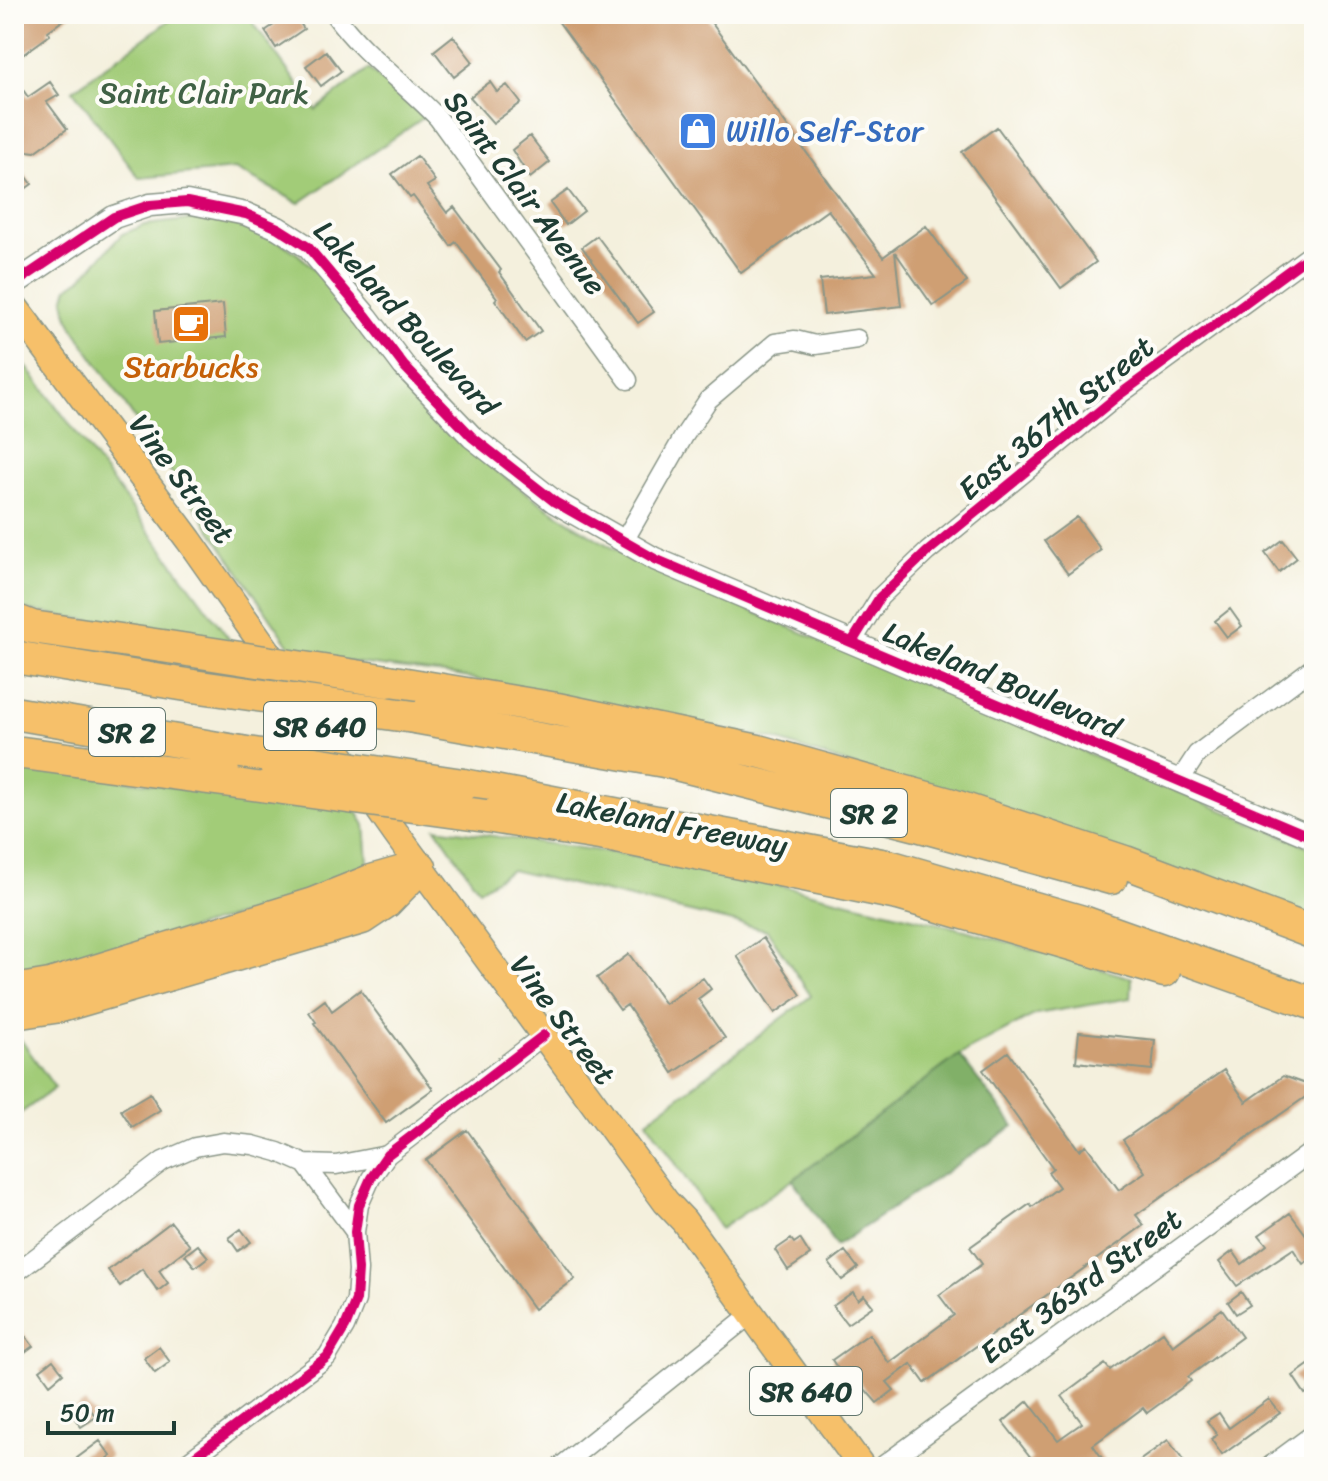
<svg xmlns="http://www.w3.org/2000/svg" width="1328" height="1481" viewBox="0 0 1328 1481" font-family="Sriracha,sans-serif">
	<rect width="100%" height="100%" fill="#fdfcf7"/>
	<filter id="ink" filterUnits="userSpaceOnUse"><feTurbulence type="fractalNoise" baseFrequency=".0125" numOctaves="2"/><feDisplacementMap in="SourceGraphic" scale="16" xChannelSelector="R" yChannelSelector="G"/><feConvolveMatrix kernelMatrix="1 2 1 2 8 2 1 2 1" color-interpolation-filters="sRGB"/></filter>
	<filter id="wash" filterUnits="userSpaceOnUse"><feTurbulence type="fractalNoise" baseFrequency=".006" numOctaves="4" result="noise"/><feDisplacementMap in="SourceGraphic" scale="32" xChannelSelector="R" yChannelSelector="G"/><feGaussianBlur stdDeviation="1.8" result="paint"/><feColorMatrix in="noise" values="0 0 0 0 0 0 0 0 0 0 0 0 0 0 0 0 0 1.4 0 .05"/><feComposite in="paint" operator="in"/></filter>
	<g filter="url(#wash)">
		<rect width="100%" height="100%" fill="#f4f0dd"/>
		<path fill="#a2cc78" stroke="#608456" stroke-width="2" d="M178,14H247L316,110L368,69L426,116L299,203L235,169L139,178L73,90Z
			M195,219C255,221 299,244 335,294C346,310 356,329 369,344C394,373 422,403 449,429C505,483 571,524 638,563L1314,849V919L773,739L453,675L296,655L75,331L67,314L64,300L68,288L81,279L122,234L145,225Z
			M14,352L27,367L233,644L14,608Z
			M14,766L356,810L365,825L368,862L361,872L343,886L14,979Z
			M436,828L687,863L965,930L1132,978L1131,998L1036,1014L959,1055L793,1180L720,1229L647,1121L811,996L767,930L511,870L479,890Z
			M14,1030L55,1088L14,1118Z"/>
		<path fill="#81b068" stroke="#50764e" stroke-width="2" d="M959,1055L1014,1126L836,1246L793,1180Z"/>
		<g id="blocks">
			<path fill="#cf9f73" d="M25,14H72L48,31L50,35L14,61V22Z
				M290,14H294L304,29L276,48L265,31Z
				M553,14H705L883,257L926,226L967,282L933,306L895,252L901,306L824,315L820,280L876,274L828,210L741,273Z
				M453,36L473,62L454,77L434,51Z
				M326,51L341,71L321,86L306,66Z
				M14,77L28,97L50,82L59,95L47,102L67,129L35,152L19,150L14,143Z
				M490,82L497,92L507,85L521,103L493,123L470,97Z
				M997,127L1096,262L1061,288L962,152Z
				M530,136L550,162L530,178L512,150Z
				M417,156L435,181L427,186L447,213L454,207L501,270L499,272L541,331L525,342L495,300L497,298L456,242L451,246L413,196L410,198L392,174Z
				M14,159L32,184L14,197Z
				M568,190L584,211L566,225L550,203Z
				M597,236L654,312L638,323L582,247Z
				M223,304L226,337L158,344L155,311Z
				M1077,517L1101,550L1068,574L1044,541Z
				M1283,540L1297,558L1279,572L1265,553Z
				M1230,609L1242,626L1227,637L1215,621Z
				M763,938L801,995L775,1013L737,956Z
				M629,954L665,1004L703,978L711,989L698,999L725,1038L673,1073L627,1005L620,1010L597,978Z
				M360,990L433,1089L386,1123L314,1023L316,1022L309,1012L325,1000L332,1011Z
				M1079,1032L1155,1040L1152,1070L1076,1062Z
				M1008,1052L1079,1150L1086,1145L1119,1190L1145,1172L1123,1140L1224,1070L1246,1102L1283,1076L1314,1087V1091L1136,1215L1144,1225L925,1383L911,1364L887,1382L894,1390L877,1403L857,1380L849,1385L832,1360L869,1334L889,1363L954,1315L939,1295L982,1264L970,1247L1030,1204L1032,1207L1059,1187L1048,1172L1053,1168L983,1070Z
				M150,1093L160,1110L132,1127L121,1110Z
				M467,1130L575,1279L534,1309L426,1160Z
				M1290,1213L1307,1236L1314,1231V1257L1303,1264L1293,1249L1237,1286L1219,1262L1233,1251L1242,1264L1267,1245L1259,1235Z
				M171,1222L190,1246L159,1270L168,1283L158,1291L142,1269L120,1286L108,1270Z
				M241,1229L251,1242L238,1251L229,1238Z
				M791,1239L794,1243L800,1239L810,1255L788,1270L775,1250Z
				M198,1245L208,1257L195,1267L185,1255Z
				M845,1251L858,1268L842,1280L829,1263Z
				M853,1292L858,1300L864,1295L873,1306L847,1324L833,1306Z
				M1241,1292L1250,1305L1236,1314L1228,1302Z
				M1222,1309L1242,1337L1188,1377L1191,1381L1147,1413L1143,1408L1093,1445L1108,1467H1021L1032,1459L1003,1422L1028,1401L1058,1440L1082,1423L1062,1396L1105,1364L1110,1370L1163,1332L1173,1346Z
				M14,1321L33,1346L14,1360Z
				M159,1347L170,1362L155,1373L144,1358Z
				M53,1360L63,1373L50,1384L40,1370Z
				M1314,1361V1388L1305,1394L1293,1376Z
				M1269,1399L1280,1413L1222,1455L1211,1439L1217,1435L1207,1421L1219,1413L1229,1428Z
				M85,1402L96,1417L81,1427L70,1412Z
				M1168,1440L1188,1467H1131Z
				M100,1441L111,1456L97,1467H84L77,1458Z"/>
		</g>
	</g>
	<g filter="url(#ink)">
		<use href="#blocks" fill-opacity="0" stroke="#8a9688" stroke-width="2"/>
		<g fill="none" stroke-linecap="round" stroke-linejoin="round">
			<defs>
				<path id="minor" d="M334,14C366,58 402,80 438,118L628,380
					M624,541L684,436L708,400L775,343L795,340L815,345L857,339
					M852,642L880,597L927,552L1119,395L1313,253
					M1180,780L1197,754L1314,667
					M305,1164L355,1232
					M14,1274L163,1161L195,1147L223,1142L253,1145L278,1152L305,1164L336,1165L387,1155
					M181,1467L327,1357L345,1327L356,1300L358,1270L355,1232L359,1205L371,1178L387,1155L544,1035
					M560,1467L751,1314
					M881,1467L1314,1150"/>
				<path id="tertiary" d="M14,284L114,217L150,205L187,202L246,214L278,228L308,247L367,317L404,366L472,437L555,502L655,559L1314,838
					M1272,1467L1314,1436"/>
				<path id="primary" d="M14,306L189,540L397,835L666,1202L684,1221L862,1467"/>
				<path id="motorway" d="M14,620L32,627L162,646
					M14,657L193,686
					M388,681L557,709L758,751L949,804L1125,862L1314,933
					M14,713L241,752
					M414,717L664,761L917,825L1111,878
					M14,755L23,753L268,786
					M463,785L892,867L1083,922L1314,1004
					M486,816L612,836L898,894L1164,971
					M14,991L50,985L313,904L368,882L417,868
					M14,1013L61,1006L362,918L386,902L420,867"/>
			</defs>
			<use href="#minor" stroke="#8a9688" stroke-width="21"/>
			<use href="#tertiary" stroke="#8a9688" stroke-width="25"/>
			<use href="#primary" stroke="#8a9688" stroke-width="29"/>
			<use href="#motorway" stroke="#8a9688" stroke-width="35"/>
			<use href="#minor" stroke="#fff" stroke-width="18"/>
			<use href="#tertiary" stroke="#fff" stroke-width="22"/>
			<use href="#primary" stroke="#f6c06b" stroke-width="26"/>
			<use href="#motorway" stroke="#f6c06b" stroke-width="32"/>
			<defs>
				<path id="motorway-bridge" d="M162,646L388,681
					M193,686L414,717
					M241,752L463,785
					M268,786L486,816"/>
			</defs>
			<use href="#motorway-bridge" stroke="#8a9688" stroke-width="35" stroke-linecap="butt"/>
			<use href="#motorway-bridge" stroke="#f6c06b" stroke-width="32"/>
			<defs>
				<path id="cycleway" d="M14,284L114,217L150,205L187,202L246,214L278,228L308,247L367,317L404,366L472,437L555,502L655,559L1314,838
					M852,642L880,597L927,552L1119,395L1313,253
					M181,1467L327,1357L345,1327L356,1300L358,1270L355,1232L359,1205L371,1178L387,1155L544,1035"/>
			</defs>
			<use href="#cycleway" stroke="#fdfcf7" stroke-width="15"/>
			<use href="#cycleway" stroke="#d6006c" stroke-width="10"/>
		</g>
	</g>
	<defs>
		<symbol id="shop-square" viewBox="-11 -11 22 22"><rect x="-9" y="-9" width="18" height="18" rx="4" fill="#3f7fe0" stroke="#fdfcf7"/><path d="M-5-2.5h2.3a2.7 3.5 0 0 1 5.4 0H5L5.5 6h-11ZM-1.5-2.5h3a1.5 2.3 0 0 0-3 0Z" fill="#fff"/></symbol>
		<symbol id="cafe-square" viewBox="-11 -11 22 22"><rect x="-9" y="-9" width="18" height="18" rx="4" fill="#e8710a" stroke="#fdfcf7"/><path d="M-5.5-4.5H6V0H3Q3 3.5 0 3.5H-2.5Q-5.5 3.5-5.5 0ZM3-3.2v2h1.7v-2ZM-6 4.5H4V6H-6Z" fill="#fff"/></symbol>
	</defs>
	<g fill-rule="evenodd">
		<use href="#shop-square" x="676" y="109" width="44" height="44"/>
		<use href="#cafe-square" x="169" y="302" width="44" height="44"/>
	</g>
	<g text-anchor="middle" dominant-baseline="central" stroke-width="8" stroke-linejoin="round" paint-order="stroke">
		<g fill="#fdfcf7" stroke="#62766e" stroke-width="2">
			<rect x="264" y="702" width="112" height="48" rx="6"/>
			<rect x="89" y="708" width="76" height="48" rx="6"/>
			<rect x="831" y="789" width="76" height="48" rx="6"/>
			<rect x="750" y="1367" width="112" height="48" rx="6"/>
		</g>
		<g font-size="28" font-weight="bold" fill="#1f3d34">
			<text x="320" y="726">SR 640</text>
			<text x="127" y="732">SR 2</text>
			<text x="869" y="813">SR 2</text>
			<text x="806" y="1391">SR 640</text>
		</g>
		<g font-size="30" fill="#406145" stroke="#fdfcf7">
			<text x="204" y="93">Saint Clair Park</text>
		</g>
		<g font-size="30" fill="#366cbe" stroke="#fdfcf7" text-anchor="start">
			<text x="726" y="131">Willo Self-Stor</text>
		</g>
		<g font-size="30" fill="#1f3d34" stroke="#fdfcf7">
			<text transform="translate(525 193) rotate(53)">Saint Clair Avenue</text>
			<text transform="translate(406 318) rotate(47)">Lakeland Boulevard</text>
			<text transform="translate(1056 418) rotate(-39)">East 367th Street</text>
			<text transform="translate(182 479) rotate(53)">Vine Street</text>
			<text transform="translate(1002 680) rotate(23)">Lakeland Boulevard</text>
			<text transform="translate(672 824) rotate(11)">Lakeland Freeway</text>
			<text transform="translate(563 1020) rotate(53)">Vine Street</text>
			<text transform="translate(1081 1286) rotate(-36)">East 363rd Street</text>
		</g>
		<g font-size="30" fill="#c56008" stroke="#fdfcf7">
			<text x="191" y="367">Starbucks</text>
		</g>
	</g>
	<rect width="1328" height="1481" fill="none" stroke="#fdfcf7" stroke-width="48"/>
	<path d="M48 1421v12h126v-12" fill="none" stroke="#1f3d34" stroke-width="4"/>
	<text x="60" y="1421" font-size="24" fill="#1f3d34" stroke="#fdfcf7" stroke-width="6" paint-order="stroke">50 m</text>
</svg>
